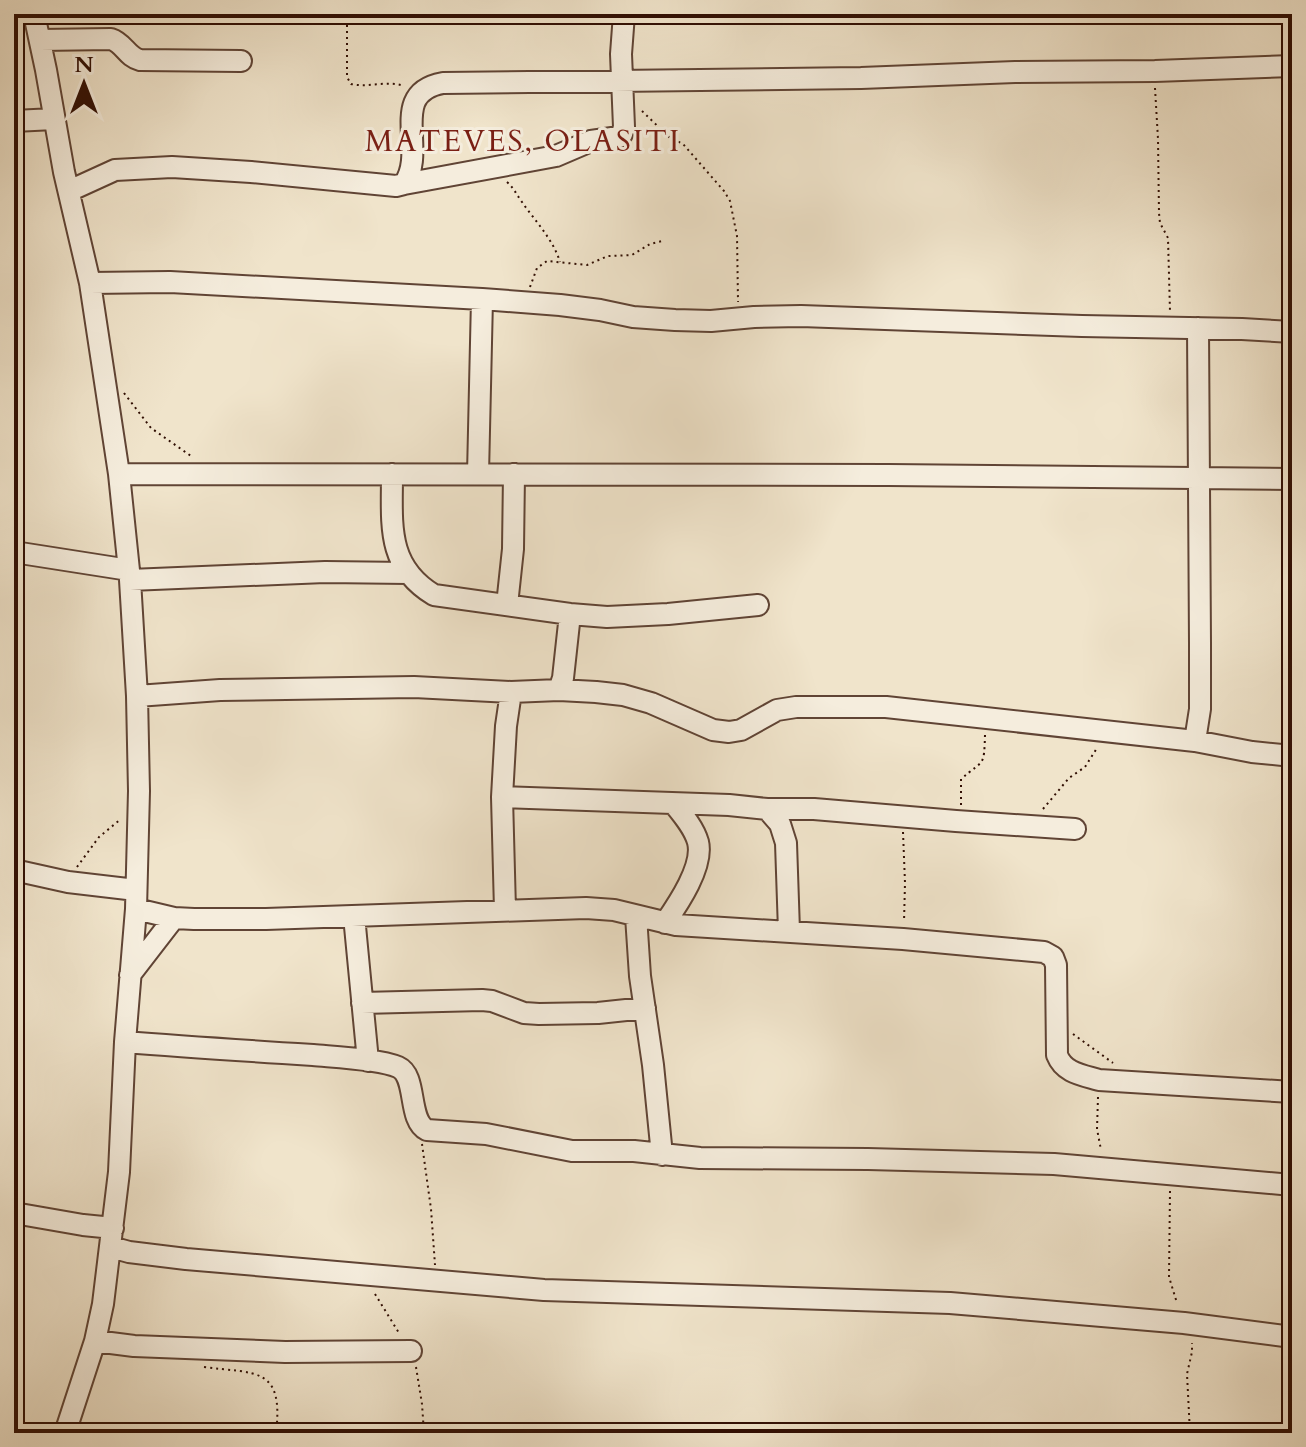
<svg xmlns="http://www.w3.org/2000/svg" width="1306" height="1447" viewBox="0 0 1306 1447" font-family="Cardo,serif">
	<rect width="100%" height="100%" fill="#f0e4cb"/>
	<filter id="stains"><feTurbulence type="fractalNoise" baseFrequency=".0025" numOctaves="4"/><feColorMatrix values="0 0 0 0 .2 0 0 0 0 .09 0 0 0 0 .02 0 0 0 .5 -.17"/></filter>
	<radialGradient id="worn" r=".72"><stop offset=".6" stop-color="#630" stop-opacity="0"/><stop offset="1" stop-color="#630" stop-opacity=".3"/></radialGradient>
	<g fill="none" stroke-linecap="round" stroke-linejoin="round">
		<defs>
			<path id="minor" d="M34,14L46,70L64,172L90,283L119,474L130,580L137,696L139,791L136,909L125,1042L119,1172L103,1304L95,1341L65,1433
				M40,40L111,39C124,43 127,57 140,60L241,61
				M14,121L54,119
				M404,184L556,156L591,141L619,137L622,134L624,127L621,54L624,14
				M69,191L115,170L172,167L251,172L396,186L404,184C428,150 387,93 443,83L861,78L1015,72L1155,71L1292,66
				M90,283L170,282L482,299L560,305L600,310L633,317L675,320L711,321L754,317L801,316L1082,326L1242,329L1292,332
				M119,474L889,475L1292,479
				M392,474C392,524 386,566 434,595L570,614L607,617L668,614L758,605
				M478,474L482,299
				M14,552L129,570
				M130,580L325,572L408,573
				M507,605L513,549L514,474
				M559,690L563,678L570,614
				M137,696L220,690L414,687L511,692L559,690L596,692L623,695L651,703L713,730L729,732L741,730L777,710L796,707H886L1195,741L1252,752L1292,756
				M1195,741L1200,709V642L1198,328
				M502,797L729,805L767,809H814L956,821L1075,829
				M767,809L780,824L786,843L789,931
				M14,870L68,882L136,890
				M136,909L174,918L194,919H266L586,908L614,910L676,925L903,939L1044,952L1053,957L1056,965L1057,1055C1064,1073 1082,1075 1099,1080L1292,1092
				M505,910L502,797L506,726L511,692
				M354,916L368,1061
				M636,916L640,976L653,1065L662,1155
				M665,923C678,904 704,866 698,842C694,828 683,815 674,804
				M130,975L174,918
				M362,1003L482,1000L492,1001L524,1013L539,1014L598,1013L645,1008
				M125,1042C187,1047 250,1051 313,1055C334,1057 380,1059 398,1067C418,1076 407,1120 427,1130L486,1134L572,1151H634L700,1158L868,1159L1054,1164L1292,1185
				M14,1213L83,1225L113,1228
				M111,1247L129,1252L186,1259L544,1290L950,1303L1184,1323L1292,1337
				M95,1341L134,1346L285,1352L411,1351"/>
		</defs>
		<use href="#minor" stroke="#604435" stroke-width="24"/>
		<path stroke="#300e03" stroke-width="2" stroke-dasharray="2 4" stroke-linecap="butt" d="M343,14L347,21V77L351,84C368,88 387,80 404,86
			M1155,88L1158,139L1159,213L1160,223L1168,238L1170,312
			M642,111L669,137L683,144L724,191L730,201L737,236L738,302
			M507,182C514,188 516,194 522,202C535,221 553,239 560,262
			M530,287L537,268L547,261L587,265L608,256L632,255L650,244L662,241
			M124,393L151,428L191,456
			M961,805V779C984,759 984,768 985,735
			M1043,809L1069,778L1085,767L1097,748
			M903,832L905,883L904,922
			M77,867L99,837L121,819
			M1073,1034L1113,1063
			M1098,1097L1097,1129L1101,1150
			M422,1144L431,1209L435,1265
			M1170,1191L1169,1277L1177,1303
			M375,1294L399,1333
			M204,1367C256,1374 284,1366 276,1433
			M416,1367L422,1404L424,1433
			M1190,1433L1187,1374L1192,1352V1343"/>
		<use href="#minor" stroke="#f5eddd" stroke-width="20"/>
	</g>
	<g text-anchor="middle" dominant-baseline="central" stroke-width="6" stroke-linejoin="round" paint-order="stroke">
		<g font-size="30" letter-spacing="2" fill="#7a1f14" stroke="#f5eddd">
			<text x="523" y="141">MATEVES, OLASITI</text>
		</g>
	</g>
	<rect width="1306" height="1447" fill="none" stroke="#f0e4cb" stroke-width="48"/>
	<rect x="16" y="16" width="1274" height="1415" fill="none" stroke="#300e03" stroke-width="4"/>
	<rect x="24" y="24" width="1258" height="1399" fill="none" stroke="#300e03" stroke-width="2"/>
	<g transform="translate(84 84)" stroke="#f5eddd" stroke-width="6" paint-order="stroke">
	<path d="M0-6L14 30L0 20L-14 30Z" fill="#300e03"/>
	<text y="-12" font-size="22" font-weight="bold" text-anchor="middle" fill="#300e03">N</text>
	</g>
	<rect width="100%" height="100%" filter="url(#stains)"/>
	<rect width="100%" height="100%" fill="url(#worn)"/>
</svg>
